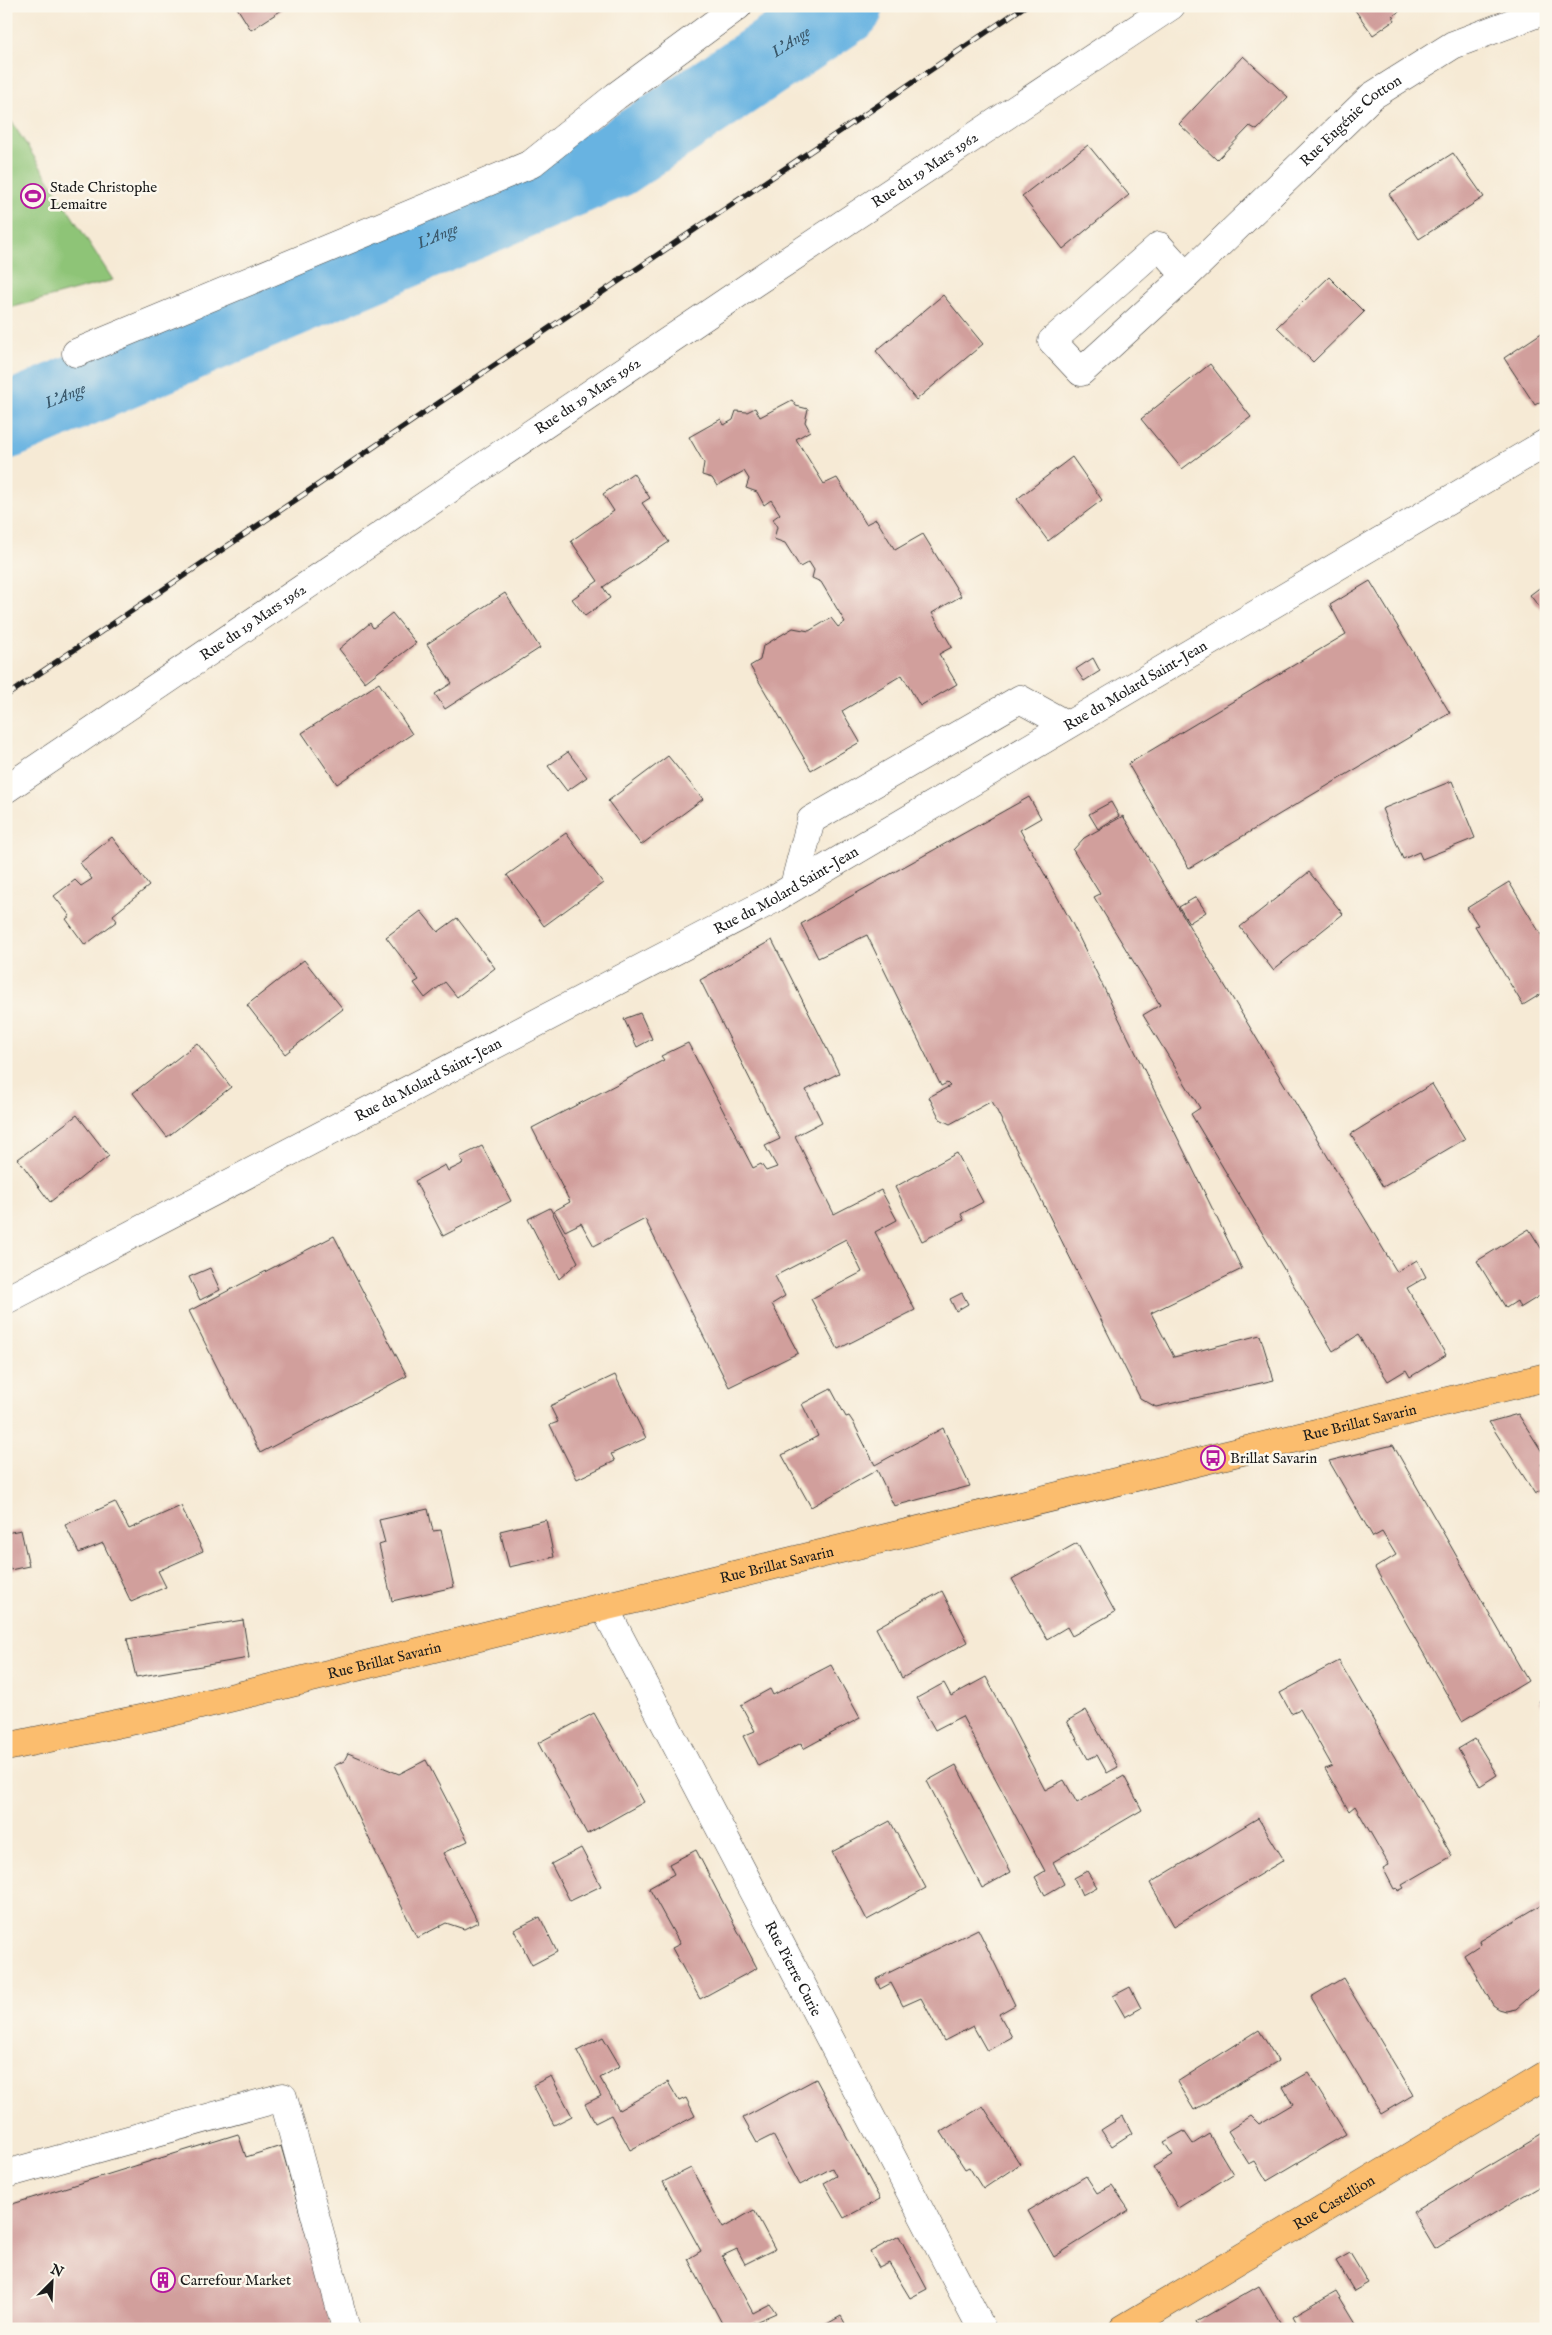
<svg xmlns="http://www.w3.org/2000/svg" width="1552" height="2335" viewBox="0 0 1552 2335" font-family="'IM FELL English',serif">
	<rect width="100%" height="100%" fill="#fbf7ec"/>
	<filter id="ink" filterUnits="userSpaceOnUse"><feTurbulence type="fractalNoise" baseFrequency=".02" numOctaves="2"/><feDisplacementMap in="SourceGraphic" scale="10" xChannelSelector="R" yChannelSelector="G"/><feConvolveMatrix kernelMatrix="1 2 1 2 8 2 1 2 1" color-interpolation-filters="sRGB"/></filter>
	<filter id="wash" filterUnits="userSpaceOnUse"><feTurbulence type="fractalNoise" baseFrequency=".0096" numOctaves="4" result="noise"/><feDisplacementMap in="SourceGraphic" scale="20" xChannelSelector="R" yChannelSelector="G"/><feGaussianBlur stdDeviation="1.12" result="paint"/><feColorMatrix in="noise" values="0 0 0 0 0 0 0 0 0 0 0 0 0 0 0 0 0 1.4 0 .05"/><feComposite in="paint" operator="in"/></filter>
	<g filter="url(#wash)">
		<rect width="100%" height="100%" fill="#f6ead5"/>
		<path fill="#8ec477" stroke="#55704a" d="M6,113L113,280L6,309Z"/>
		<g fill="none" stroke-linecap="round" stroke-linejoin="round">
			<path stroke="#68b3e1" stroke-width="75" id="s1" d="M6,422L614,161L846,6"/>
		</g>
		<g id="blocks">
			<path fill="#d19f9c" d="M236,6H288L251,30Z
				M1352,6H1406L1393,16L1395,20L1373,35Z
				M1243,56L1288,97L1257,130L1250,126L1217,160L1179,124Z
				M1088,145L1129,195L1063,249L1022,196Z
				M1453,153L1484,197L1419,239L1389,194Z
				M1329,277L1364,312L1313,362L1277,327Z
				M943,295L983,344L916,400L876,351Z
				M1546,330V398L1535,405L1504,358Z
				M1210,364L1251,417L1182,469L1141,419Z
				M792,400L796,406L808,409L805,422L810,431L796,439L824,484L837,478L866,524L876,519L895,550L923,534L961,596L932,613L952,647L939,654L957,684L920,706L902,675L842,711L860,742L811,770L750,666L760,660L763,646L793,628L809,631L831,618L838,627L845,622L821,582L812,578L814,570L809,562L800,567L785,543L774,539L777,527L773,519L780,514L771,500L764,505L757,492L746,488L749,479L744,471L717,486L712,478L702,475L704,463L689,437L721,419L724,425L733,420L736,411L747,412L755,408L760,417Z
				M1072,457L1102,500L1048,541L1017,499Z
				M633,473L650,498L642,503L669,542L603,587L610,598L585,616L572,599L598,581L571,541L614,511L603,494Z
				M1370,581L1450,713L1189,868L1128,764L1346,634L1330,605Z
				M1546,583V616L1530,595Z
				M505,593L540,648L445,709L435,694L452,683L427,644Z
				M392,613L416,643L365,682L339,649L370,623L373,628Z
				M1093,658L1100,671L1084,681L1076,669Z
				M379,683L412,734L337,784L302,733Z
				M568,752L587,777L567,791L548,766Z
				M668,756L703,799L641,845L608,801Z
				M1452,781L1475,838L1422,859L1419,852L1403,859L1382,809Z
				M1029,797L1041,818L1020,830L1073,925L1242,1269L1151,1313L1174,1357L1260,1335L1274,1380L1156,1407L1140,1398L992,1101L950,1124L940,1119L929,1097L950,1086L947,1083L941,1086L867,935L818,958L801,924Z
				M1111,802L1119,816L1098,829L1089,814Z
				M1123,816L1397,1272L1417,1260L1426,1277L1407,1288L1446,1355L1410,1377L1406,1370L1388,1381L1358,1335L1333,1351L1191,1114L1200,1108L1143,1015L1160,1005L1094,897L1100,894L1073,850L1084,838Z
				M566,833L603,883L544,926L507,875Z
				M112,837L149,886L113,915L117,921L85,945L66,919L70,916L54,896L75,880L81,886L92,879L80,863Z
				M1309,872L1343,914L1273,970L1240,927Z
				M1509,882L1546,943V991L1523,1005L1475,926L1478,925L1467,908Z
				M1196,897L1206,912L1189,923L1179,907Z
				M421,911L438,932L457,918L495,968L457,997L445,982L425,998L414,983L419,980L386,937Z
				M772,940L839,1073L806,1090L822,1122L795,1136L834,1214L881,1190L897,1220L875,1232L915,1310L838,1349L811,1299L862,1272L846,1239L775,1276L785,1296L772,1304L798,1353L729,1387L645,1219L594,1246L581,1223L565,1231L554,1211L570,1202L532,1128L664,1060L661,1056L688,1043L753,1168L761,1164L766,1171L777,1167L765,1146L780,1139L700,980Z
				M304,960L343,1009L285,1054L247,1005Z
				M640,1013L652,1039L637,1047L624,1019Z
				M197,1043L231,1087L167,1137L133,1093Z
				M1432,1084L1465,1139L1383,1187L1351,1134Z
				M77,1115L109,1156L50,1202L18,1159Z
				M482,1146L511,1201L443,1236L415,1181L445,1165L448,1171L464,1163L460,1157Z
				M957,1153L983,1202L961,1214L964,1220L922,1241L895,1187Z
				M550,1208L578,1262L559,1279L528,1219Z
				M1529,1229L1546,1256V1292L1520,1308L1517,1301L1506,1308L1477,1261Z
				M334,1236L407,1376L260,1453L189,1311Z
				M210,1268L220,1290L200,1300L189,1277Z
				M962,1293L968,1304L956,1311L950,1299Z
				M615,1375L646,1438L611,1454L615,1461L577,1479L550,1425L558,1422L550,1406Z
				M831,1389L846,1417L849,1416L853,1422L875,1465L943,1428L970,1486L894,1506L877,1470L811,1507L782,1455L818,1436L802,1404Z
				M1518,1414L1546,1458V1461L1541,1464L1546,1473V1487L1535,1494L1489,1422Z
				M1393,1445L1528,1681L1462,1721L1375,1568L1396,1555L1382,1532L1373,1537L1329,1461Z
				M115,1502L129,1529L181,1506L203,1551L158,1571L166,1587L131,1602L103,1543L79,1553L65,1525Z
				M428,1509L433,1531L441,1530L454,1587L392,1601L379,1545L385,1543L379,1520Z
				M546,1520L554,1557L509,1567L500,1531Z
				M21,1530L29,1566L10,1570L6,1553V1533Z
				M1077,1543L1115,1612L1072,1636L1067,1627L1047,1639L1012,1579Z
				M942,1591L968,1642L902,1678L876,1628Z
				M243,1620L249,1658L136,1677L127,1639Z
				M1339,1661L1452,1856L1402,1885L1404,1888L1398,1891L1397,1888L1394,1889L1383,1868L1389,1865L1355,1806L1349,1811L1325,1769L1332,1766L1300,1709L1291,1713L1280,1693Z
				M831,1665L860,1718L803,1749L801,1743L758,1766L743,1736L755,1731L741,1705L770,1689L773,1695Z
				M986,1677L1045,1790L1064,1780L1077,1803L1124,1776L1142,1810L1053,1862L1064,1884L1045,1895L1035,1877L1045,1871L962,1716L935,1730L917,1698L944,1683L951,1696Z
				M1546,1697V1713L1539,1701Z
				M1086,1710L1118,1767L1107,1773L1097,1755L1088,1759L1067,1721Z
				M594,1713L644,1802L587,1834L538,1743Z
				M1475,1739L1497,1775L1480,1786L1458,1749Z
				M348,1753L399,1774L426,1760L468,1841L443,1853L478,1922L464,1929L446,1923L417,1938L334,1766L344,1761Z
				M956,1765L1011,1872L982,1888L927,1781Z
				M1258,1818L1284,1860L1174,1926L1150,1883Z
				M890,1821L926,1888L867,1920L832,1852Z
				M581,1848L601,1886L570,1901L551,1864Z
				M696,1850L757,1968L700,1999L672,1948L680,1944L649,1888L674,1874L669,1864Z
				M1087,1871L1097,1887L1082,1895L1074,1878Z
				M1546,1902V1961L1543,1963L1546,1967V1982L1516,2009L1506,2011L1499,2009L1493,2005L1464,1955L1481,1944L1480,1941Z
				M540,1917L557,1952L532,1965L514,1930Z
				M978,1929L1015,2005L999,2014L1012,2037L987,2051L973,2026L944,2041L921,1998L903,2006L891,1983L880,1989L876,1979Z
				M1343,1978L1413,2095L1381,2114L1311,1997Z
				M1130,1987L1141,2008L1125,2017L1113,1996Z
				M1259,2030L1278,2061L1194,2110L1177,2082Z
				M603,2037L620,2066L600,2078L619,2110L668,2082L679,2101L686,2098L695,2116L630,2150L611,2115L595,2123L585,2104L601,2096L577,2051Z
				M1308,2073L1346,2134L1267,2181L1255,2161L1249,2164L1228,2131L1251,2116L1259,2124L1293,2104L1283,2087Z
				M551,2076L572,2116L554,2125L533,2085Z
				M816,2079L880,2199L844,2218L824,2183L836,2176L832,2168L800,2185L773,2135L757,2143L743,2118Z
				M983,2106L1020,2164L983,2189L969,2167L965,2169L941,2132Z
				M1123,2116L1132,2133L1112,2146L1101,2130Z
				M1184,2131L1193,2144L1209,2134L1233,2174L1178,2208L1153,2167L1173,2155L1164,2142Z
				M1546,2132V2182L1435,2249L1413,2212Z
				M238,2134L246,2157L281,2146L333,2329H6V2206Z
				M691,2168L723,2228L754,2210L775,2249L745,2264L737,2249L722,2256L753,2313L770,2304L776,2313L739,2329H725L688,2259L701,2251L663,2182Z
				M1086,2176L1097,2193L1112,2185L1129,2210L1054,2257L1028,2211Z
				M899,2236L927,2289L910,2298L889,2263L879,2268L870,2252Z
				M1350,2253L1368,2283L1354,2291L1336,2261Z
				M1259,2286L1284,2329H1199L1196,2322Z
				M1336,2291L1359,2329H1300L1293,2316Z
				M841,2316L848,2329H818Z"/>
		</g>
	</g>
	<g filter="url(#ink)">
		<use href="#blocks" fill-opacity="0" stroke="#3d3b38" stroke-width="1"/>
		<g fill="none" stroke-linecap="round" stroke-linejoin="round">
			<defs>
				<g id="minor">
					<path id="s2" d="M1186,276L1159,246L1052,341L1081,372L1186,276L1372,96L1453,45L1546,10"/>
					<path d="M76,353L531,164L616,96L738,6"/>
					<path id="s3" d="M6,789L754,283L1171,6"/>
					<path d="M794,886L811,820L1020,699L1067,725"/>
					<path id="s4" d="M6,1300L772,900L1546,443"/>
					<path id="s5" d="M604,1607L982,2329"/>
					<path d="M6,2174L283,2097L346,2329"/>
				</g>
				<g id="major">
					<path id="s6" d="M6,1747L164,1714L1546,1377"/>
					<path id="s7" d="M1123,2329L1546,2075"/>
				</g>
			</defs>
			<use href="#minor" stroke="#3d3b38" stroke-width="29"/>
			<use href="#major" stroke="#3d3b38" stroke-width="29"/>
			<use href="#minor" stroke="#fff" stroke-width="28"/>
			<use href="#major" stroke="#fbbd6e" stroke-width="28"/>
			<defs>
				<path id="rail" d="M6,696L1025,6"/>
			</defs>
			<use href="#rail" stroke="#1c1c1c" stroke-width="5.5"/>
			<use href="#rail" stroke="#fbf7ec" stroke-width="4" stroke-dasharray="11" stroke-linecap="butt"/>
		</g>
	</g>
	<defs>
		<symbol id="stadium-ring" viewBox="-11 -11 22 22"><circle r="9.5" fill="#fbf7ec" stroke="#b5179e" stroke-width="1.5"/><path d="M0-5a6.5 5 0 1 0 0 10a6.5 5 0 1 0 0-10ZM-3.5-1.8h7v3.6h-7Z" fill="#b5179e"/></symbol>
		<symbol id="bus-ring" viewBox="-11 -11 22 22"><circle r="9.5" fill="#fbf7ec" stroke="#b5179e" stroke-width="1.5"/><path d="M-5-6H5V4H4V6H2V4H-2V6H-4V4H-5ZM-3.5-4V0h7V-4ZM-3.5 1.2v1.5H-2V1.2ZM2 1.2v1.5H3.5V1.2Z" fill="#b5179e"/></symbol>
		<symbol id="building-ring" viewBox="-11 -11 22 22"><circle r="9.5" fill="#fbf7ec" stroke="#b5179e" stroke-width="1.5"/><path d="M-4-6H4V6H1V3H-1V6H-4ZM-2.5-4.3h1.7v1.8h-1.7ZM.8-4.3h1.7v1.8H.8ZM-2.5-1h1.7V.8h-1.7ZM.8-1h1.7V.8H.8Z" fill="#b5179e"/></symbol>
	</defs>
	<g fill-rule="evenodd">
		<use href="#stadium-ring" x="19" y="182" width="28" height="28"/>
		<use href="#bus-ring" x="1199" y="1444" width="28" height="28"/>
		<use href="#building-ring" x="149" y="2266" width="28" height="28"/>
	</g>
	<g text-anchor="middle" dominant-baseline="central" stroke-width="5" stroke-linejoin="round" paint-order="stroke">
		<g font-size="15" fill="#1c1c1c" stroke="#fbf7ec">
			<text stroke="none"><textPath href="#s2" startOffset="595">Rue Eugénie Cotton</textPath></text>
			<text stroke="none"><textPath href="#s3" startOffset="1108">Rue du 19 Mars 1962</textPath></text>
			<text stroke="none"><textPath href="#s3" startOffset="702">Rue du 19 Mars 1962</textPath></text>
			<text stroke="none"><textPath href="#s3" startOffset="298">Rue du 19 Mars 1962</textPath></text>
			<text stroke="none"><textPath href="#s4" startOffset="1286">Rue du Molard Saint-Jean</textPath></text>
			<text stroke="none"><textPath href="#s4" startOffset="881">Rue du Molard Saint-Jean</textPath></text>
			<text stroke="none"><textPath href="#s4" startOffset="476">Rue du Molard Saint-Jean</textPath></text>
			<text stroke="none"><textPath href="#s6" startOffset="1392">Rue Brillat Savarin</textPath></text>
			<text stroke="none"><textPath href="#s6" startOffset="792">Rue Brillat Savarin</textPath></text>
			<text stroke="none"><textPath href="#s6" startOffset="388">Rue Brillat Savarin</textPath></text>
			<text stroke="none"><textPath href="#s5" startOffset="408">Rue Pierre Curie</textPath></text>
			<text stroke="none"><textPath href="#s7" startOffset="246">Rue Castellion</textPath></text>
		</g>
		<g font-size="15" fill="#1c1c1c" stroke="#fbf7ec" text-anchor="start">
			<text x="50" y="187">Stade Christophe<tspan x="50" dy="17">Lemaitre</tspan></text>
			<text x="1230" y="1458">Brillat Savarin</text>
			<text x="180" y="2280">Carrefour Market</text>
		</g>
		<g font-size="16" font-style="italic" fill="#3a586b" stroke="#fbf7ec">
			<text stroke="none"><textPath href="#s1" startOffset="875">L'Ange</textPath></text>
			<text stroke="none"><textPath href="#s1" startOffset="470">L'Ange</textPath></text>
			<text stroke="none"><textPath href="#s1" startOffset="65">L'Ange</textPath></text>
		</g>
	</g>
	<rect width="1552" height="2335" fill="none" stroke="#fbf7ec" stroke-width="25"/>
	<g transform="translate(52 2282) rotate(24)" stroke="#fbf7ec" stroke-width="4" paint-order="stroke">
	<path d="M0-4L9 19L0 12L-9 19Z" fill="#1c1c1c"/>
	<text y="-8" font-size="14" font-weight="bold" text-anchor="middle" fill="#1c1c1c">N</text>
	</g>
</svg>
